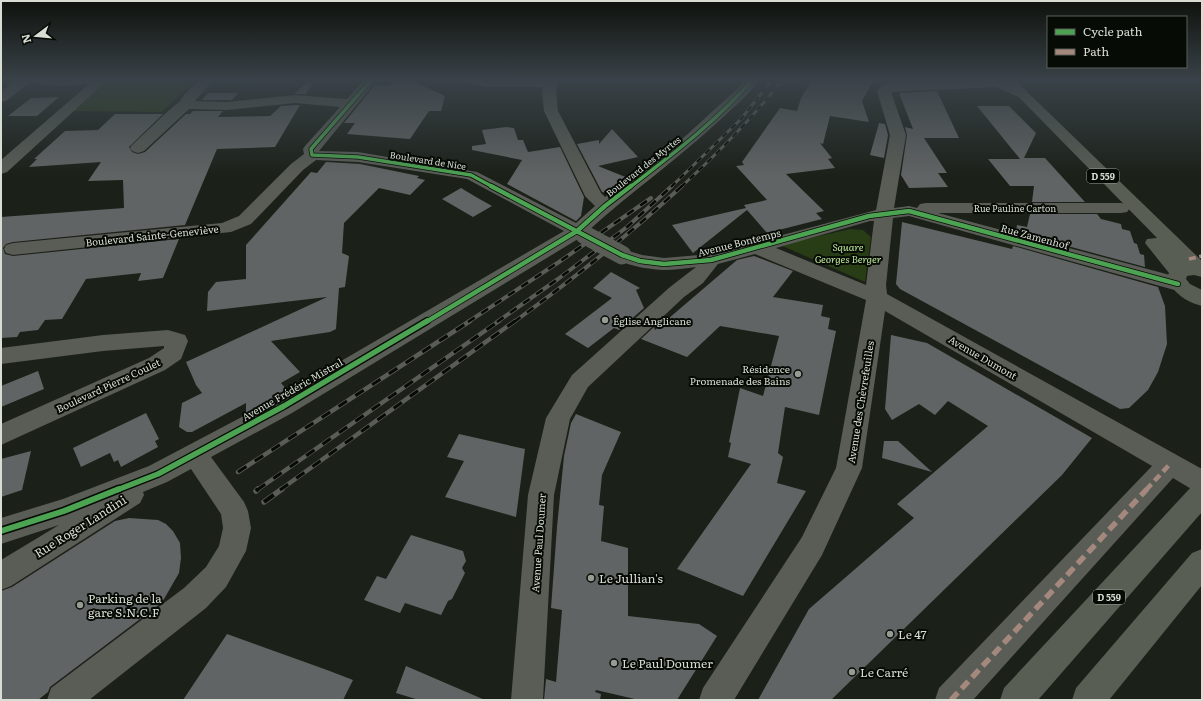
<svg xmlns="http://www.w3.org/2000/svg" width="1203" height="701" viewBox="0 0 1203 701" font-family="Literata,serif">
	<rect width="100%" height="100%" fill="#1b2018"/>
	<path fill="#283c15" d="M110,79H197L162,112L74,111Z
		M850,229L863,230L871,237L865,282L780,245Z"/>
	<path fill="#616464" d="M396,79H409L445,96L441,111H429L410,139L347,134L355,123H344L375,85L389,86Z
		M827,79H874L862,101L869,122L830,116L823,144L820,143L832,158L828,159L835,168L786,174L824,211L816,213L822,219L767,233L747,210L693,253L672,225L746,208L744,205L767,200L736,166L744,165L742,162L780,108L797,111L801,98L812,80L828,81Z
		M308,81L312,84L306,94H294Z
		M937,91L959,138H924L947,173H938L948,187L909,188L901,175L907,135L905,127L913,129L899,93Z
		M208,93H238L232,100H202Z
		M59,97L37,116H8L31,98Z
		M295,105H300L275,147L217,149L185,225L13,242L6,244L3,248L5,254L13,256L179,239L163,278L138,281L141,273L86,279L62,319L45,320L38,330L20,332L17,337L1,338V217L124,208L123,180L88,181L101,162L29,167L37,159H34L65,131L98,130L115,114H163L129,147L132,152L138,154L145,152L186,114H190L193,111H223L218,117L270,116L281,106Z
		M977,106H1009L1036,133L1024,158H1045L1085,202H1032L1034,186H1010L988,159H1020Z
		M879,123L885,124L888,135L884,158L870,155Z
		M506,127L514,128L518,140H523L528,152L560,147L584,197L581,216L576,221L507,184L522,160L472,150V146L486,144L482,130Z
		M612,129L638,157L598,166L628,178L607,193L602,192L577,144L599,140V144Z
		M326,162L360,164L419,176L417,178L425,180L410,195L379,188L344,223L342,253L349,256L345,287L339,288L336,329L330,332L271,341L300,372L281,383L288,391L246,413V403L192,432H187L179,427L182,403L202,393L196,385L186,362L327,297L207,311L208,292L216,282L246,279V245L311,172L317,173Z
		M461,188L476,197L492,206L473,217L442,199Z
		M1030,214H1097L1101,219L1121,224L1122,229L1130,231L1134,243L1137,244L1140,254L1144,255L1145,267L1016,232L1017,225L1027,227Z
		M902,222L1012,249L1013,246L1158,287L1165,306L1167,344L1158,372L1148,390L1129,408L1120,409L900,289L896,284Z
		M754,256L793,271L773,297L823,305L821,316L830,318L828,329L836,331L819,415L785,407L778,453L783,457L777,483L806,491L743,596L677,569L751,464L728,457L731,443L729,442L740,388L763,396L779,336L720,326L687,357L641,339L654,327L655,330L737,260Z
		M611,272L640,288L636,290L644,308L619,330L614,328L588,348L565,334L612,298L593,288Z
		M891,335L927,343L1092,438L1062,475L831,700H758L809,609L914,518L897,504L988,426L948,401L935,415L919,404L892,420L885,409Z
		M38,371L44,389L1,407V386Z
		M146,413L159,439L155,441L158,447L121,467L118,460L114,462L110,453L81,467L73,448Z
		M576,414L621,432L602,475L599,505L604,506L601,541L628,548V616L699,624L717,636L677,700H639L596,690L595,692L601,694L600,700H544L546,679L556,682L562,610L551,608L557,527L564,456L571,423Z
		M459,434L525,449L516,517L445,497L464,461L447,457Z
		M884,441H898L932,472L882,458Z
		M31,451L22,490L1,497V459Z
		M129,518L158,520L166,524L173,531L180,543L181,558L179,573L164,599L160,604L50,687L48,692L38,700H1V591L12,587L115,521Z
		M411,535L463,551L466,561L462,568L465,573L452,599L448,601L441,615L405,603L400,613L364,600L377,576L386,579Z
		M227,634L327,670L353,680L343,700H183Z
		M406,666L485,700H419L396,693Z"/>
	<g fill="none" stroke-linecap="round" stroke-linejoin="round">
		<path fill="#595d56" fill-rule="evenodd" d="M17,79H109L7,172L1,174V160L89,84L57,86L30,82L6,101L1,102V91Z
			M200,79H214L195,101L227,102L295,95L347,99L365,79H378L319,151L358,152L477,172L576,223L595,206L585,196L544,111L542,91L543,87H487L461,82L460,79H560L556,91L558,111L601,193L605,197L680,141L737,89L746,79H760C749,95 734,107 720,120C678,159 631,192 589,230L594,235L591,239L585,241L578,239L292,413L211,457L244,502L248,511L251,528L246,551L226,587L206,608L89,700H47L51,688L184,588L206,567L219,546L223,528L221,514L191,469L167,482L143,492L144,495L140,503L11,586L1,590V560L59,525L1,544V518L63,499L149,466L276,399L564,231L467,179L358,162L316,160L303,170L251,224L231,232L13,255L6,253L4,249L6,245L13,243L222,223L239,216L291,164L304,154L303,149L305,146L340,107L295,103L227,110L189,109L144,151L138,153L132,151L130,148L132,145L166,113L180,101L185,94Z
			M998,79L1026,90L1028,93L1026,96L1021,97L1016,96L996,87L891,92L906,135L894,208L909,206L917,208L920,204L926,203H1121L1127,204L1130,208L1127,212L1121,213H938L1185,279L1188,284L1185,289L1178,291L909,216L893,218L886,285L887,294L1202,469V493L1193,490L1173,478L973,700H935L939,688L1152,466L885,311L862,468L822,555L734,700H699L703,688L802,537L836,468L866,300L755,254L718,264L703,283L684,297L588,387L570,419L554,495L543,700H511L528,495L546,418L572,375L670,287L696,267C686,268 675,270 665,270C652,270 619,265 613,255L615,251L622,249L642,255L664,258L711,254L876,210L890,135L877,91C880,87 883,84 888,83H930ZM870,221H874L866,285L776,248Z
			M168,330L185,335L188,341L181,359L165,370L1,445V424L149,358L164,348V346L103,351L1,364V348L103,335Z"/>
		<path fill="#585e54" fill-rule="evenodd" d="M1001,79H1014L1202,261V277L1194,275L1187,276L1186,279L1190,284L1202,290V306C1184,301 1176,294 1166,279L1169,273L1145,243L1147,239L1157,238Z
			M1202,481V512L1038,700H1000L1004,688L1193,485Z
			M1202,549V585L1109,700H1072L1076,688L1192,553Z"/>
		<defs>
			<path id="rail-far3" d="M671,187L741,119L773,79
				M681,187C718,153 752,119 783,79"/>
			<path id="rail-far2" d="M468,322L559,262L651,198
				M497,322L558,279L627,227L672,186
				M514,322C573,279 629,235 682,186"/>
			<path id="rail-far1" d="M238,472L470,321
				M257,490L499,321
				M280,490L515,321"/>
			<path id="rail" d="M256,491L258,489
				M264,502L282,489"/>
		</defs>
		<use href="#rail-far3" stroke="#595c57" stroke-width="3"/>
		<use href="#rail-far2" stroke="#595c57" stroke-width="4"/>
		<use href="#rail-far1" stroke="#595c57" stroke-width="4.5"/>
		<use href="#rail" stroke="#595c57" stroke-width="5.5"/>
		<use href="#rail-far3" stroke="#070b05" stroke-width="2" stroke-dasharray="6" stroke-linecap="butt"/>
		<use href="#rail-far2" stroke="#070b05" stroke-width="2.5" stroke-dasharray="8" stroke-linecap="butt"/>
		<use href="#rail-far1" stroke="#070b05" stroke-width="3" stroke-dasharray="10" stroke-linecap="butt"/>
		<use href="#rail" stroke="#070b05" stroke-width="4" stroke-dasharray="12" stroke-linecap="butt"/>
		<path stroke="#595d56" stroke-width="19" d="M585,235L622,255"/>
		<path stroke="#a5887d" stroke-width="3.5" stroke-dasharray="7 3.5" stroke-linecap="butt" d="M1189,259L1202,256"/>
		<path stroke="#a5887d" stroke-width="4.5" stroke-dasharray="8 4.5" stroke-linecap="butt" d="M1146,490L1170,464"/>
		<path stroke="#a5887d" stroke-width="5.5" stroke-dasharray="10 5.5" stroke-linecap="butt" d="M951,700L1147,489"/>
		<defs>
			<path id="cycleway-far3" d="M372,79L311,149L312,155L358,157L471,175L493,187
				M630,187C673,154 718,120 753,79"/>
			<path id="cycleway-far2" d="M491,186L622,255L640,261L664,264L711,260L869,216L909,211L1178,284
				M426,322L577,231L605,206L631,186"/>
			<path id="cycleway-far1" d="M117,490L158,474L284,406L427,321"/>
			<path id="cycleway" d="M1,531L64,511L119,489"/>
		</defs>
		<use href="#cycleway-far3" stroke="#070b05" stroke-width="5"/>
		<use href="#cycleway-far2" stroke="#070b05" stroke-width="6"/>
		<use href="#cycleway-far1" stroke="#070b05" stroke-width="8"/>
		<use href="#cycleway" stroke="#070b05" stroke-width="9"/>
		<use href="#cycleway-far3" stroke="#4ca352" stroke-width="3.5"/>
		<use href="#cycleway-far2" stroke="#4ca352" stroke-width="4.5"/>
		<use href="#cycleway-far1" stroke="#4ca352" stroke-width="5.5"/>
		<use href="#cycleway" stroke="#4ca352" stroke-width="6"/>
	</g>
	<linearGradient id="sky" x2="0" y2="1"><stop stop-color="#0f120d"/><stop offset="0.45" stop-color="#394248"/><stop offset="1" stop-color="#394248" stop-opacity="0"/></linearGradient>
	<rect width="1203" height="177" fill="url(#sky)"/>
	<g fill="#969c92" stroke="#070b05" stroke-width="1.5">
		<circle cx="605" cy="320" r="4"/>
		<circle cx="798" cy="374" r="4"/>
		<circle cx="591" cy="578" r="4"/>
		<circle cx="80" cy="605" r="4"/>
		<circle cx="890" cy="634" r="4"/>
		<circle cx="614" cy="663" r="4"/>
		<circle cx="852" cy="672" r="4"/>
	</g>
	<g text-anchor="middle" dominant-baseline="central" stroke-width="4" stroke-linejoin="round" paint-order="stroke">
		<g font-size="9" fill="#d8ded4" stroke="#070b05">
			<text transform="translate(428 160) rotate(9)">Boulevard de Nice</text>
			<text transform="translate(643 166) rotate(-38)">Boulevard des Myrtes</text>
			<text x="1015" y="208">Rue Pauline Carton</text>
		</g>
		<g fill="#070b05" stroke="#999f96" stroke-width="1">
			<rect x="1087" y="169" width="32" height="14" rx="3"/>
			<rect x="1093" y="590" width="32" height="14" rx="3"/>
		</g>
		<g font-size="9" font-weight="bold" fill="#d8ded4">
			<text x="1103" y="176">D 559</text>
			<text x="1109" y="597">D 559</text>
		</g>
		<g font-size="10" fill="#d8ded4" stroke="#070b05">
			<text transform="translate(152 235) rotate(-6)">Boulevard Sainte-Geneviève</text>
			<text transform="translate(1035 236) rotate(15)">Rue Zamenhof</text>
			<text transform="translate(739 242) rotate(-14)">Avenue Bontemps</text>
			<text transform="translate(983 357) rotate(30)">Avenue Dumont</text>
			<text transform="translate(108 385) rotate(-25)">Boulevard Pierre Coulet</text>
			<text transform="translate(292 389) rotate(-30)">Avenue Frédéric Mistral</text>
			<text transform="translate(860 402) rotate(-81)">Avenue des Chèvrefeuilles</text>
			<text transform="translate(538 543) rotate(-86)">Avenue Paul Doumer</text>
		</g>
		<g font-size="10" font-style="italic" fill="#bfe89d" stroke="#070b05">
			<text x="848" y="246">Square<tspan x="848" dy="12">Georges Berger</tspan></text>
		</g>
		<g font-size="10" fill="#d8ded4" stroke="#070b05" text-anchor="start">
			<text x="613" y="320">Église Anglicane</text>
			<text x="790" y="368" text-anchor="end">Résidence<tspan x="790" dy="12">Promenade des Bains</tspan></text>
		</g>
		<g font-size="12" fill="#d8ded4" stroke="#070b05">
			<text transform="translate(80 526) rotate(-32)">Rue Roger Landini</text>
		</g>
		<g font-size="12" fill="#d8ded4" stroke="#070b05" text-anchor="start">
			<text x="599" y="578">Le Jullian's</text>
			<text x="88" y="598">Parking de la<tspan x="88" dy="14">gare S.N.C.F</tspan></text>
			<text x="898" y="634">Le 47</text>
			<text x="622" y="663">Le Paul Doumer</text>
			<text x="860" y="672">Le Carré</text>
		</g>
	</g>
	<rect width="1203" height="701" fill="none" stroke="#d8ded4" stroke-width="4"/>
	<rect x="1047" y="16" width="140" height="52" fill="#070b05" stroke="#5b5f58"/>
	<rect x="1055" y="29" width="20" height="6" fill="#4ca352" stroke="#5b5f58"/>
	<text x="1083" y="36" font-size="12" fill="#d8ded4">Cycle path</text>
	<rect x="1055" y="49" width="20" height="6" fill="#a5887d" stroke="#5b5f58"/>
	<text x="1083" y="56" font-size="12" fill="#d8ded4">Path</text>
	<g transform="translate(36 36) rotate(254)" stroke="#070b05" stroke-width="3" paint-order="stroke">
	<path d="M0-3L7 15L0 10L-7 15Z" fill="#d8ded4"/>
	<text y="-6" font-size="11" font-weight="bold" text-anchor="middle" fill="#d8ded4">N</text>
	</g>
</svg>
